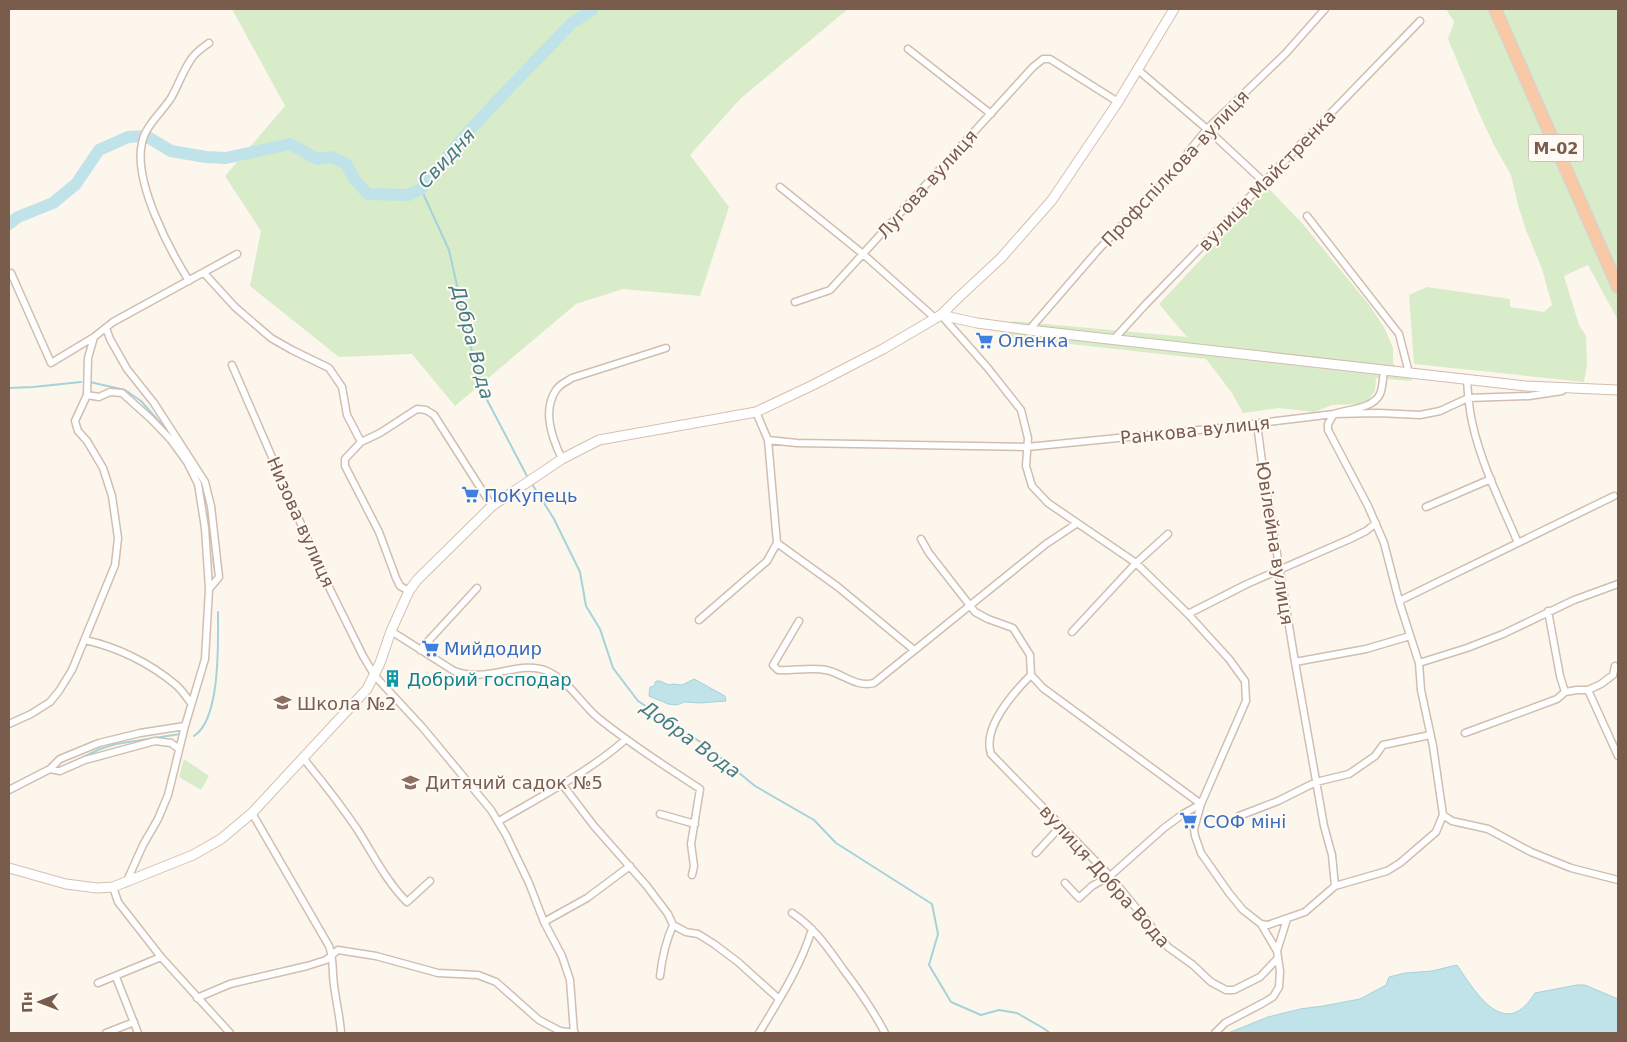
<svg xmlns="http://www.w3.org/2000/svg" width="1627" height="1042" viewBox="0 0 1627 1042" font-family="'DejaVu Sans',sans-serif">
	<rect width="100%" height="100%" fill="#fdf6ec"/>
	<path fill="#d8ecc9" d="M232,9H848L740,99L690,155L729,207L700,296L623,289L576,304L455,406L412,354L339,357L250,286L261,231L225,176L285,106Z
		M1446,9H1618V320L1588,265L1564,276L1579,325L1586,336L1587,364L1584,382L1414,364L1409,295L1427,287L1510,299V307L1544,312L1552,305L1542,269L1526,230L1518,205L1511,175L1494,145L1479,113L1448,39L1454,22Z
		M1268,188L1302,223L1370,306L1385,329L1393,348V362L1396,369L1414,377L1411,381L1376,378L1375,391L1367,401L1361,404L1332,405L1314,412L1279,408L1243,413L1232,393L1206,359L998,336L1013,321L1187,337L1159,304Z
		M184,759L209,776L201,790L179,777Z"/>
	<path fill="#bfe3e8" stroke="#a5d3da" d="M694,679L725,696L726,701L699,703L684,702L677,705L668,704L649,696L650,687L654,686L656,681H660L669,685L673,684L682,685Z
		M1457,965C1476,993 1505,1042 1535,993L1577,985H1585L1618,999V1033H1228L1268,1017L1300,1009L1323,1006L1360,999L1386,985L1389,977L1405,973L1432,971Z"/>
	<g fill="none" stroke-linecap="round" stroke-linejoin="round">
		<path stroke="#a5d3da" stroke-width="2" d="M421,189L449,250L471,348L485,396L528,478
			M90,382L125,390L141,401L171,435
			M9,388L33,387L81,382
			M532,484L554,519L580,572L586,606L600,629L613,668L638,701L705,745L755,786L814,820L836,843L932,904L938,934L929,965L951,1002L981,1015L999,1010L1017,1013L1043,1028L1050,1033
			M212,543L214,568
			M194,736C221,719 218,641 218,612
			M69,764L100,749L116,744L180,734"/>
		<path stroke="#bfe3e8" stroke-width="12" d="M9,224L18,217L53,203L76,184L99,150L128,137L146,136L171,151L206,157L226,158L290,144L317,159L331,157L346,164L355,180L368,194L408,195L421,189L466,134L515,82L572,23L593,9"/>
		<defs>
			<path id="minor" d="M908,49L991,114
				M1137,69L1207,129L1265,183
				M780,187L863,254L936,319
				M1307,216L1399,334L1409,373
				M11,273L51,363L94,337L113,322L237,254
				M204,273L235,307L271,338L292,350L329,368L342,387L347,415L361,442L380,433L417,409L426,410L434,415L492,506
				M189,281C169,249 133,181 142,143C145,126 162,112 171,98C178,86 182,73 190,61C194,53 202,48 209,43
				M795,302L830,290L1033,67L1043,59H1050L1118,102
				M941,315L987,367L1021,410L1028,438L1026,466L1032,486L1048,503L1136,563L1188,614L1229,659L1245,681L1246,701L1201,804L1194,829L1195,836L1201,853L1229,893L1243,910L1261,924L1268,925L1305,912L1335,886L1387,871L1400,863L1436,832L1443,815L1452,821L1488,829L1531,852L1571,868L1618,880
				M106,328L110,339L127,369L154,403L205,482L211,506L219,577L209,589
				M1029,330L1099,249L1153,193L1182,164L1189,151L1207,129L1286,53L1325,9
				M1114,339L1146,304L1420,21
				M232,365L324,577L363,656L375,676L423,728L491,810L506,835L529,883L544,922L562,956L570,980L574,1033
				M1384,370C1383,377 1383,387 1380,394C1373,409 1348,409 1334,414L1328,424V430L1368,506L1384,543L1399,601L1419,663L1421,690L1433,746L1443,815
				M1467,380C1468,395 1469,411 1473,426C1482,466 1502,505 1518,543
				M1257,424L1263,469L1295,662L1324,826L1332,855L1335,886
				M768,440L797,443L1027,447L1219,428L1334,414L1379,413L1420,415L1440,411L1468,398L1529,396L1562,391
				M361,442L345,459V466L379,532L396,578L400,586L409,591
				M562,459C552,438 542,411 556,390C560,384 566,382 572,378L666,348
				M1426,507L1491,479
				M921,539L929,553L975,612L988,619L1013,628L1030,655L1031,675L1043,688L1201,804L1183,814L1164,828L1110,876L1092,886L1079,898L1065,883
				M777,543L838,587L914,650
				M1399,601L1614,496
				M1548,611L1560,676L1565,692L1577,690H1588L1618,756
				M1188,614L1247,584L1350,539L1366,531L1376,523
				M699,620L767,561L777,543L768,440L756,412
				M799,621L773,665L778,670C793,671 810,667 826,670C842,673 856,688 874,683L1046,544L1076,524
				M391,631L454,671C487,684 520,659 547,671C569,681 580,702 597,717C630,744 665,766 700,789L691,844L694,866L692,875
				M1072,632L1136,563L1168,534
				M85,640C117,647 150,663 176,685C182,690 186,697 191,703
				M420,650L477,588
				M1295,662L1366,649L1410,636
				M1419,663L1467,648L1503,634L1574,600L1618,584
				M1031,675C1013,693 982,728 991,754L1110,876L1168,947L1193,965L1211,982L1226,990H1234L1260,977L1278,958
				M1588,690L1601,684L1613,675L1615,666
				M9,724L31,714L50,702L59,691L72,670L115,565L118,538L112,496L103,468L87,441L78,431L75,421L87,395L88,358L94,337
				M1465,733L1557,699L1565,692
				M303,758C322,781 340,804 357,829C373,854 386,881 407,902L430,881
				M50,769L60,771L85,760L155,741L171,743L179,749
				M562,784L594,826L646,885L668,914L673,925L686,932L698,934L714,944L738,962L779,999
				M9,790L50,769L60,759L99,743L140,733L185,726L205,659L209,589L205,528L198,484L187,462L171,440L151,419L122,393L110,392L99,397L87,395
				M252,813L329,946C334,959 332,972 334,985C336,1002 340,1017 341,1033
				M660,814L695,824
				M1239,816L1278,801L1316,782L1349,774L1375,756L1383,745L1430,735
				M499,821C540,797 590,771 625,740
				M1036,853L1061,826
				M126,883L143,845L158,819L168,795L185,726
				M113,887L118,902L161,957L230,1033
				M792,913C814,927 828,948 843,969C859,990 873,1010 885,1033
				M544,922L587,898L630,866
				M1261,924L1277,951
				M660,976C662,958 666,941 673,925
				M116,977L138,1033
				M98,983L161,957
				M197,998L230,984L307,966L326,960L338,950L376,956L438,973L478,975L496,982L539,1020L560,1031L575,1033
				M106,1033L134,1022
				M759,1033C779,1000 801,966 812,929
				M1215,1033L1225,1023L1263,1003L1273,997L1279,987L1280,971L1277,951L1287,919"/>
			<path id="tertiary" d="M941,315L977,323L1029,330L1526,386L1618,390"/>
			<path id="secondary" d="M9,868L66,884L97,888L113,887L193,855L221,839L252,813L367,689L380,663L391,631L409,591L417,580L492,506L562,459L599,440L756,412L813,385L883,349L941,315L958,298L1001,258L1052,200L1118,102L1174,9"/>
			<path id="trunk" d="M1495,9L1618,287"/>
		</defs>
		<use href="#minor" stroke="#d1beb0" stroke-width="9"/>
		<use href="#tertiary" stroke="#d1beb0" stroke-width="11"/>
		<use href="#secondary" stroke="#d6c0b0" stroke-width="11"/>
		<use href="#trunk" stroke="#dad1cd" stroke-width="14"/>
		<use href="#minor" stroke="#fff" stroke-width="6"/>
		<use href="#tertiary" stroke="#fff" stroke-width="9"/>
		<use href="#secondary" stroke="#fff" stroke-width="9"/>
		<use href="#trunk" stroke="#f9c8a4" stroke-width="11"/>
	</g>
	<defs>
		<symbol id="supermarket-bare" viewBox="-9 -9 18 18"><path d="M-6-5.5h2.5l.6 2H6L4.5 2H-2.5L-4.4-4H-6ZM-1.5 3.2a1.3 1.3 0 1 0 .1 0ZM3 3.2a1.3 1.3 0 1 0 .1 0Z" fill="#3f7fe0" stroke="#fffaf3" stroke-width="2.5" paint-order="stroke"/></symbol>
		<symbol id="building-bare" viewBox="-9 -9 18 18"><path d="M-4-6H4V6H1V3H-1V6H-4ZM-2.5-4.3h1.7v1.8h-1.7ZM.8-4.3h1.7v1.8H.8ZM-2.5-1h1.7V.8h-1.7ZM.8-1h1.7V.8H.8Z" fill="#0f9aa8" stroke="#fffaf3" stroke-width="2.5" paint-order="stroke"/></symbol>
		<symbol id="school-bare" viewBox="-9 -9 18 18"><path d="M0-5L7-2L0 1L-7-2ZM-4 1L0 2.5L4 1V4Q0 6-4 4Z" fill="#8d6e63" stroke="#fffaf3" stroke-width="2.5" paint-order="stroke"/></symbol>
	</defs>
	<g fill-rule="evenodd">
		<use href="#supermarket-bare" x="972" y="328" width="25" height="25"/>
		<use href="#supermarket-bare" x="458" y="482" width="25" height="25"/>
		<use href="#supermarket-bare" x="418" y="636" width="25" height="25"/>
		<use href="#building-bare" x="380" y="666" width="25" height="25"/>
		<use href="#school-bare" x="270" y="690" width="25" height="25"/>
		<use href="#school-bare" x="398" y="770" width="25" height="25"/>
		<use href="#supermarket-bare" x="1176" y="808" width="25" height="25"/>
	</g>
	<g text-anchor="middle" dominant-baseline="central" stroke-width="4" stroke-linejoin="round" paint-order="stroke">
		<rect fill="#fffaf3" stroke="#a28b7f" stroke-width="1" x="1528.5" y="134.5" width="55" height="27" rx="4"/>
		<g font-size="16" font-weight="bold" fill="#7a5c4d">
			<text x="1556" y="148">М-02</text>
		</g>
		<g font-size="18" fill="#7a5c4d" stroke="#fffaf3">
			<text transform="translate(1175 168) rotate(-47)">Профспілкова вулиця</text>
			<text transform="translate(1267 180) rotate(-46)">вулиця Майстренка</text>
			<text transform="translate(927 184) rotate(-48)">Лугова вулиця</text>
			<text transform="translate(1195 430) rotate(-6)">Ранкова вулиця</text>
			<text transform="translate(301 522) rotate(66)">Низова вулиця</text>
			<text transform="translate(1275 543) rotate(81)">Ювілейна вулиця</text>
			<text transform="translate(1105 876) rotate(48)">вулиця Добра Вода</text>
		</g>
		<g font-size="18" fill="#366cbe" stroke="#fffaf3" text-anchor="start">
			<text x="998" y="340">Оленка</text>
			<text x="484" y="495">ПоКупець</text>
			<text x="444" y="648">Мийдодир</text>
			<text x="1203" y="821">СОФ міні</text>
		</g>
		<g font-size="18" fill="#0d838f" stroke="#fffaf3" text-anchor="start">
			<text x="407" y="679">Добрий господар</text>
		</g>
		<g font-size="18" fill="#785e54" stroke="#fffaf3" text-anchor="start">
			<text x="297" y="703">Школа №2</text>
			<text x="425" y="782">Дитячий садок №5</text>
		</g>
		<g font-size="19" font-style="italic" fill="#437c86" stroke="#fffaf3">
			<text transform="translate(446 158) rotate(-47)">Свидня</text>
			<text transform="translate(473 342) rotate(75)">Добра Вода</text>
			<text transform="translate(691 739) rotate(36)">Добра Вода</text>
		</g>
	</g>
	<rect width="1627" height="1042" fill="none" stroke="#7a5c4d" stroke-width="20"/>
	<g transform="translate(40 1002) rotate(269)" stroke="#fffaf3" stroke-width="4" paint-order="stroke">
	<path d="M0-4L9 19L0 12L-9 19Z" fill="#7a5c4d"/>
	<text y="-8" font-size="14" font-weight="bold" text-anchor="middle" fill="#7a5c4d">Пн</text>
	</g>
</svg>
